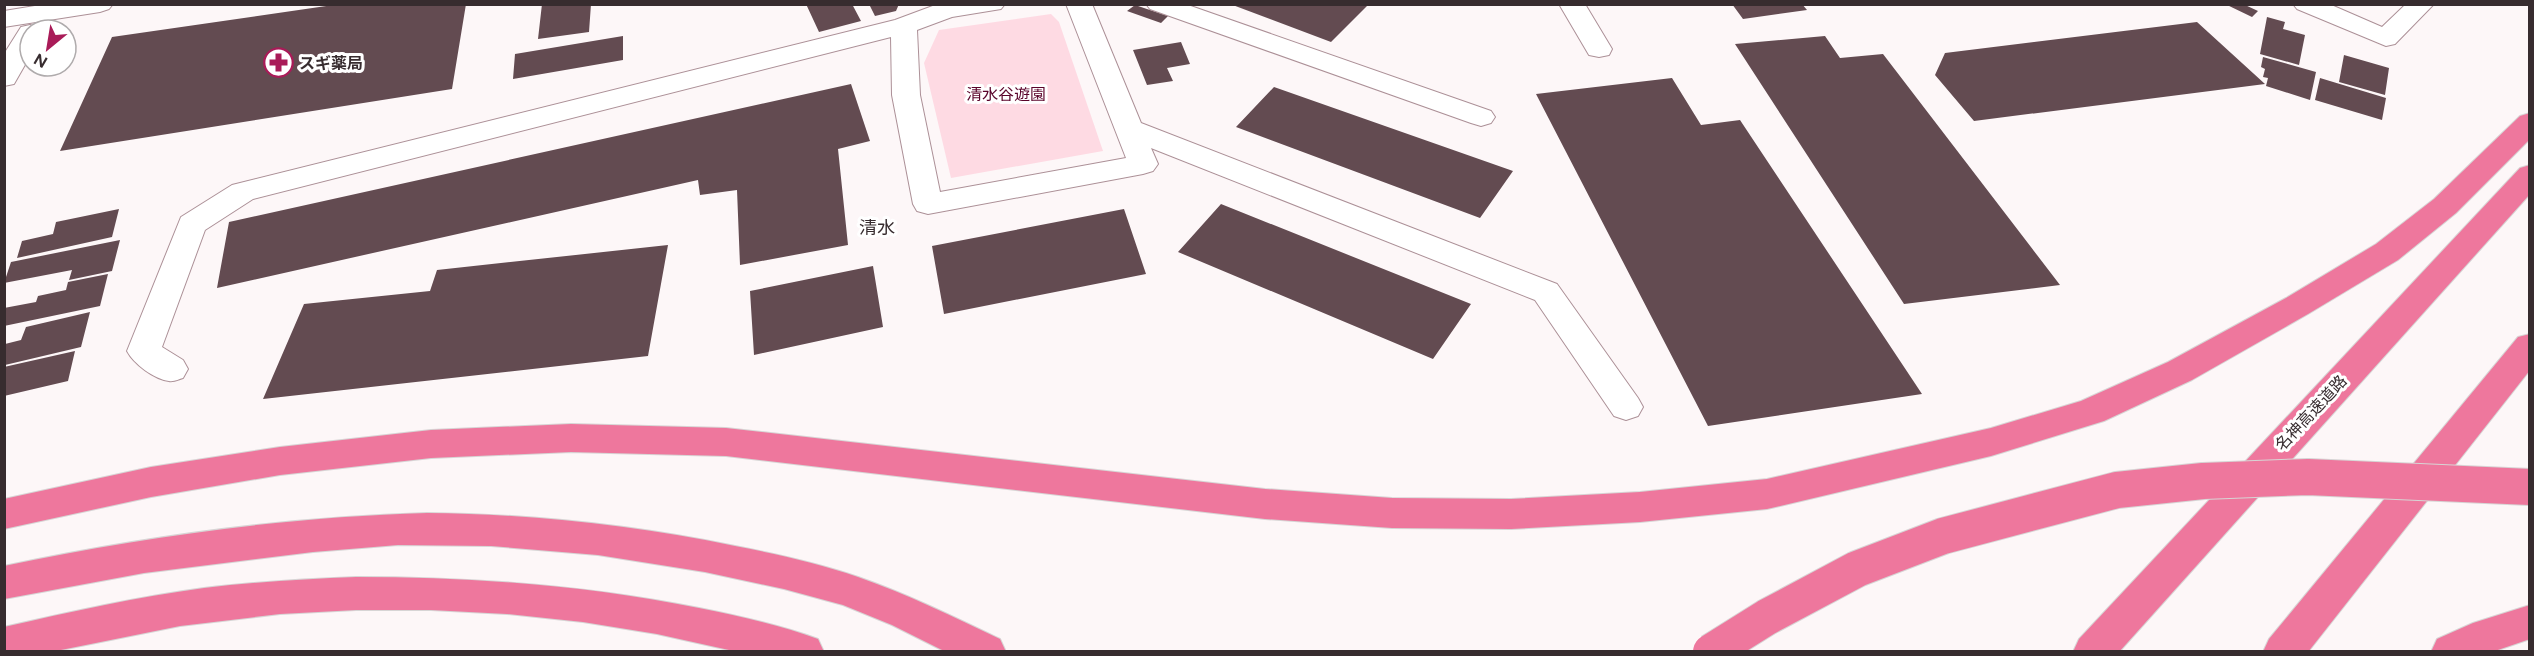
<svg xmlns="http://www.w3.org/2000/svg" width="2534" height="656" viewBox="0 0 2534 656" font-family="Figtree,'Noto Sans JP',sans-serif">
	<rect width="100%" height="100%" fill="#fdf7f8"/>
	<path fill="#fedae3" d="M1051,14L1059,22L1103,151L951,178L924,63L939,30Z"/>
	<path fill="#634b51" d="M340,4H466L452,89L60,151L112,37Z
		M542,4H591L589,32L538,39Z
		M806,4H852L861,21L819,32Z
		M869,4H899L896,11L875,16Z
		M1230,4H1369L1331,42Z
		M1732,4H1802L1807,10L1743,19Z
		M2225,4H2243L2258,11L2252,17Z
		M1135,5L1168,16L1161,23L1127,11Z
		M2267,17L2285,22L2283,29L2305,35L2299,65L2260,54Z
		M2197,22L2265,84L1974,121L1935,75L1945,53Z
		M623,36V60L513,79L515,54Z
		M1825,36L1840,58L1883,54L2060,285L1904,304L1735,44Z
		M1181,42L1190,64L1167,68L1173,81L1147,85L1133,50Z
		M2344,55L2389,68L2385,95L2339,82Z
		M2263,57L2316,72L2310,100L2266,86L2268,78L2263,77L2265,69L2261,67Z
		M1672,78L1701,125L1740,120L1922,394L1708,426L1536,94Z
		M2320,78L2386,98L2382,120L2315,100Z
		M851,84L870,141L838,149L848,245L740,265L737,190L700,195L698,180L217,288L229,222Z
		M1274,87L1513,171L1480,218L1236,127Z
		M1221,204L1471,304L1433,359L1178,252Z
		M119,209L112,237L17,258L22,241L53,234L56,222Z
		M1124,209L1146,274L944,314L932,246Z
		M120,240L112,271L69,280L72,270L4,283L11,262Z
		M668,245L648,356L263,399L304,304L430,291L437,270Z
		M873,266L883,327L754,355L750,291Z
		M108,274L100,306L4,326V308L36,302L38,296L66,290L68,282Z
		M90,312L81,347L5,365V344L21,340L26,327Z
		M75,351L68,381L4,396V367Z"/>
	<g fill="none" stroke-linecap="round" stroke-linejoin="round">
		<defs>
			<path id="minor" d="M938,4H1005L1001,9L952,17L917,30L920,95L940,192L1126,158L1066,4H1092L1141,123L1557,284L1638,398L1643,407L1638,416L1626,420L1614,416L1535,300L1151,148L1158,164L1153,171L1143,174L928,214L917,211L913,204L892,95L891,37L253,199L205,230L162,347L183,360L188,369L183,378C179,379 174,382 169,381C154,379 134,364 127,351L181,217L232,185L895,20Z
				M1146,4H1185L1491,111L1495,117L1491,123L1481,126L1471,123L1150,9Z
				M1559,4H1585L1612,49L1609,55L1599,57L1589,55Z
				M2293,4H2329L2382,27L2406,4H2434L2395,44L2386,46L2297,9Z
				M30,25L41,30H30V56L14,84L4,86V54L21,27Z"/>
			<path id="tertiary" d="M47,4H113L109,9L100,12L4,27V11Z"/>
			<path id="motorway" d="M2530,113V139L2456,213L2398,260L2308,314L2192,380L2104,421L1991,456L1767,509L1640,522L1511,529L1392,528L1265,519L726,456L571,452L431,458L280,475L151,497L4,529V499L151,467L280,447L431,430L571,424L726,428L1265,489L1392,498L1511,499L1640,492L1767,479L1991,428L2081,401L2168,362L2286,298L2376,244L2434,199L2520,116Z
				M2530,165V194L2119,652H2073L2079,639L2520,168Z
				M2530,334V370L2308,652H2263L2269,639L2518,337Z
				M427,513C530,514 633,525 735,546C776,554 818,563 858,577C907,594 954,617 1000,639L1006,652H946L892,625L843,605L784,589L705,572L598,555L491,546L398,545L313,552L144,573L4,599V566C141,537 287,517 427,513Z
				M356,577C472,577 585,585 699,608C739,616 780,625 818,639L824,652H738L657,634L583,622L507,614L431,610H356L280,614L180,626L51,652H4V627C70,612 137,597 204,588C254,582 305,579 356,577Z
				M2530,605V639L2492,652H2431L2437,639L2473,623Z"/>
		</defs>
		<use href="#minor" stroke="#ac9097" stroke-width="2"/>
		<use href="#tertiary" stroke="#ac9097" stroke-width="2"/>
		<use href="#motorway" stroke="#d7d5d5" stroke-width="2"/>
		<use href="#minor" fill="#fff" fill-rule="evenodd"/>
		<use href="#tertiary" fill="#fff" fill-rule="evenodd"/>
		<use href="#motorway" fill="#ee779d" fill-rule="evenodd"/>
		<defs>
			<path id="motorway-bridge" d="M1711,652L1767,617L1857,569L1943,536L2117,490L2203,481L2308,477L2530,487"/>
		</defs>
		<use href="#motorway-bridge" stroke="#d7d5d5" stroke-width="38" stroke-linecap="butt"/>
		<use href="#motorway-bridge" stroke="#ee779d" stroke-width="36"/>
	</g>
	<defs>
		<symbol id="pharmacy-ring" viewBox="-11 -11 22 22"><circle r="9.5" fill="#fff" stroke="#a91b58" stroke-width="1.5"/><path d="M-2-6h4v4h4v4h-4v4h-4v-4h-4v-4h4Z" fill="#a91b58"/></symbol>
	</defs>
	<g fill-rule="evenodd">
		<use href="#pharmacy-ring" x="262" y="46" width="33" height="33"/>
	</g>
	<g text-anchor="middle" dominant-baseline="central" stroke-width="6" stroke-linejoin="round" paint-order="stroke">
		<g font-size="16" font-weight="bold" fill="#372c2f" stroke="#fff" text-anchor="start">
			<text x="299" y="63">スギ薬局</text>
		</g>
		<g font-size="16" fill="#59032a" stroke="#fff">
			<text x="1006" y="94">清水谷遊園</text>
		</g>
		<g font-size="16" fill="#372c2f" stroke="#fff">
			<text transform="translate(2311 413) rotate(-47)">名神高速道路</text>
		</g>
		<g font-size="18" fill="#372c2f" stroke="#fff">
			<text x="877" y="228">清水</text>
		</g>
	</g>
	<rect width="2534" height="656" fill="none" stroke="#372c2f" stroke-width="12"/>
	<g transform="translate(48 48) rotate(210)"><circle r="28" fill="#ffffff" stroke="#afabac" stroke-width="1.5"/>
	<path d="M0-4.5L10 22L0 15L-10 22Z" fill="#a91b58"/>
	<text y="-9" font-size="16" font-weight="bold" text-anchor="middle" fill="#372c2f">N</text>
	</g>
</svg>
